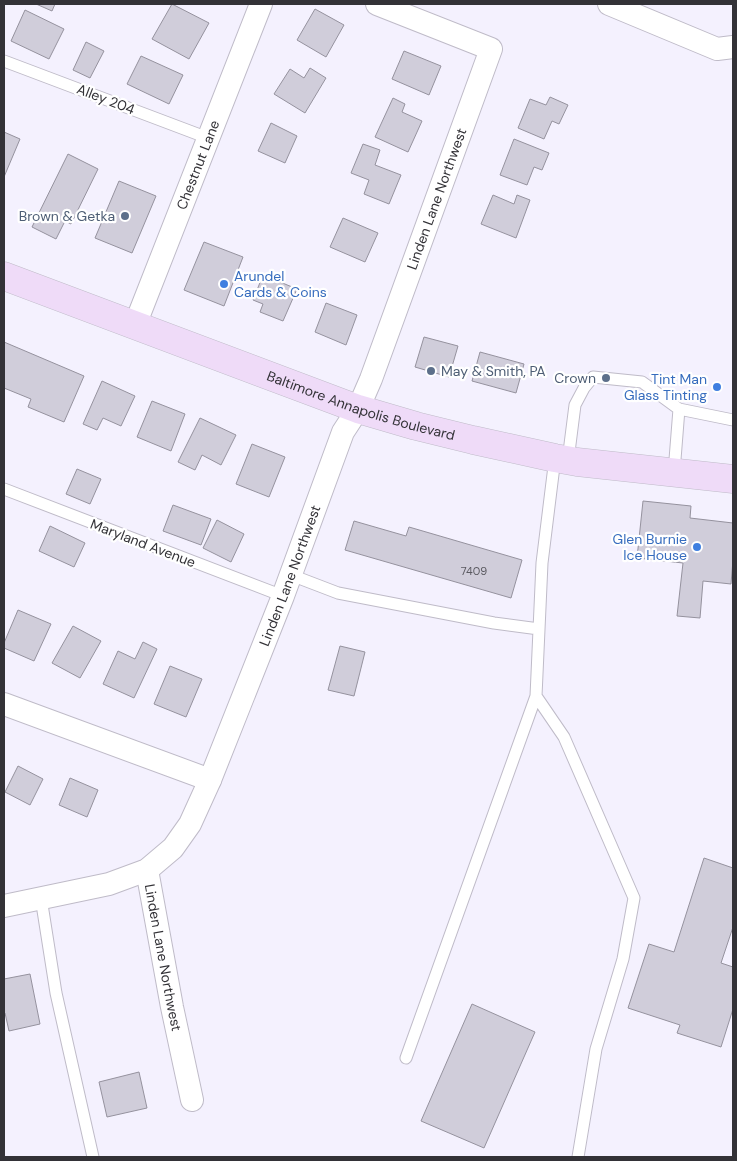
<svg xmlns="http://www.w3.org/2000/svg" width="737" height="1161" viewBox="0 0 737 1161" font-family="'DM Sans',sans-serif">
	<rect width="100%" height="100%" fill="#f4f1fe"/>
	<path fill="#d0cdda" stroke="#95929e" d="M36,4H55L52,11Z
		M172,4L209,23L189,59L152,39Z
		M315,9L344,25L326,57L297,40Z
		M25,10L64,29L49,59L11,41Z
		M86,42L104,51L90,78L73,70Z
		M404,51L441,66L429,95L392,79Z
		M141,56L183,75L169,104L127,84Z
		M310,68L326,78L305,113L274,94L290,69L304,78Z
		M550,97L568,105L559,124L552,121L544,139L518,128L530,99L546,105Z
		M393,98L405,104L402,112L422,121L408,152L375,137Z
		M271,123L297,136L285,163L258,151Z
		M4,132L20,139L4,177Z
		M514,139L549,153L542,170L534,167L527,185L500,175Z
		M363,144L380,150L375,165L401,175L389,204L364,194L369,180L351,173Z
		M68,154L98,169L71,224L65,221L56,239L32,227Z
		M119,181L156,196L132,253L95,238Z
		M493,195L514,204L517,195L530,200L516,238L481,224Z
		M343,218L378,233L365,262L330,247Z
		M204,242L243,257L224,306L184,290Z
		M263,275L297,289L283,321L260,312L263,304L253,300Z
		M326,303L357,315L346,345L315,332Z
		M424,337L458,346L449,377L415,367Z
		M4,342L84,376L64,422L28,407L31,399L4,388Z
		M480,352L524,364L516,393L472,381Z
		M102,381L135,396L121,426L103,418L97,430L83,424Z
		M152,401L185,414L171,451L137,437Z
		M200,418L236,435L221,465L202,455L195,470L178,462Z
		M252,444L285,457L269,497L236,484Z
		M77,469L101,479L90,504L66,494Z
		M643,501L691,506L690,518L733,523V560L731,584L703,581L700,618L677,616L683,563L637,558Z
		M173,505L211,519L201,545L163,531Z
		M217,520L244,534L231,562L203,548Z
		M354,521L406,536L409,527L522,560L511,598L345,550Z
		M50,526L85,543L74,567L39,551Z
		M18,610L51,624L34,661L4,648V643Z
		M73,626L101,641L80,678L52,663Z
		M143,642L157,649L134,698L103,684L118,651L135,659Z
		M340,646L365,652L354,696L328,690Z
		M170,666L202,679L186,717L154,704Z
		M18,766L43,779L30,805L5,792Z
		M70,778L98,790L87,817L59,805Z
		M704,858L733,868V927L721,963L733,967V1009L721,1047L677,1033L680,1025L628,1008L649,944L674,952Z
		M30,974L40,1024L9,1031L5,1013H4V979Z
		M472,1004L535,1032L484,1148L421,1121Z
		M139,1072L147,1108L107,1117L99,1082Z"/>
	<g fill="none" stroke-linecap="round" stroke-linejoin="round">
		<defs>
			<path id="lane" d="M4,61L208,138
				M568,460L575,405L584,388L593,377L642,382L679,409L733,420
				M674,472L679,409
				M4,489L283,596
				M291,575L338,593L494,623L539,629
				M536,696L564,737L634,898L623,959L596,1049L578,1157
				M41,898L56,993L93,1157
				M406,1058L536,696L542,563L555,458"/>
			<g id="street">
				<path d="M609,4L717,49L733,47"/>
				<path id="s1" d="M135,325L261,4"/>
				<path d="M4,704L210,780"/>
				<path id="s2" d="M147,870L172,1007L192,1100"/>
				<path id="s3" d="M4,906L109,884L147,870L173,848L190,824L210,780L283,596L343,432L358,409L371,379L491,49L377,4"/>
			</g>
			<g id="secondary">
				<path id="s4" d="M4,276L358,409L416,426L473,440L555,458L577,462L733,479"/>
			</g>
		</defs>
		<use href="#lane" stroke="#bfbbc8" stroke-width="13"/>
		<use href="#street" stroke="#bfbbc8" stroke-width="24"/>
		<use href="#secondary" stroke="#bfbbc8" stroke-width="29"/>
		<use href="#lane" stroke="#fff" stroke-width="11"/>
		<use href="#street" stroke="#fff" stroke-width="22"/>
		<use href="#secondary" stroke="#efdbf8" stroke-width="28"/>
	</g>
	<g fill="#5c6f8a" stroke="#fff" stroke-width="2">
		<circle cx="125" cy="216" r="5"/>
		<circle cx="431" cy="371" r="5"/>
		<circle cx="606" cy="378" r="5"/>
	</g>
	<g fill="#3f7fe0" stroke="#fff" stroke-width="2">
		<circle cx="224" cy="284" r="5"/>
		<circle cx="717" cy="387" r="5"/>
		<circle cx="697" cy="547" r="5"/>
	</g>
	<g text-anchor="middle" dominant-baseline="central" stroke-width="4.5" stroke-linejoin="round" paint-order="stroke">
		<g font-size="11" fill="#5a5960">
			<text x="474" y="571">7409</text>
		</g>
		<g font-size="14" fill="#333237" stroke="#fff">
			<text transform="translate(106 99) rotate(21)">Alley 204</text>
			<text stroke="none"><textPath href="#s1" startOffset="172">Chestnut Lane</textPath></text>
			<text stroke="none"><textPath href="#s3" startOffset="884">Linden Lane Northwest</textPath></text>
			<text stroke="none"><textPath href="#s4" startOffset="380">Baltimore Annapolis Boulevard</textPath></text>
			<text transform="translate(143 543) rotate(21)">Maryland Avenue</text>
			<text stroke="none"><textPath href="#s3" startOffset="479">Linden Lane Northwest</textPath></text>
			<text stroke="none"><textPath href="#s2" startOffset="89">Linden Lane Northwest</textPath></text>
		</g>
		<g font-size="14" fill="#4e5e75" stroke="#fff" text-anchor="end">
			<text x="115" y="216">Brown &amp; Getka</text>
			<text x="441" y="371" text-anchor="start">May &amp; Smith, PA</text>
			<text x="596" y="378">Crown</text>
		</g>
		<g font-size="14" fill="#366cbe" stroke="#fff" text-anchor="end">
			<text x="234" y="276" text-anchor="start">Arundel<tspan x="234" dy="16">Cards &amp; Coins</tspan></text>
			<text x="707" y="379">Tint Man<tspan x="707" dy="16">Glass Tinting</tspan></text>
			<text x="687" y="539">Glen Burnie<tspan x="687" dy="16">Ice House</tspan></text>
		</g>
	</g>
	<rect width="737" height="1161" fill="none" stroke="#333237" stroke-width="10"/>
</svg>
